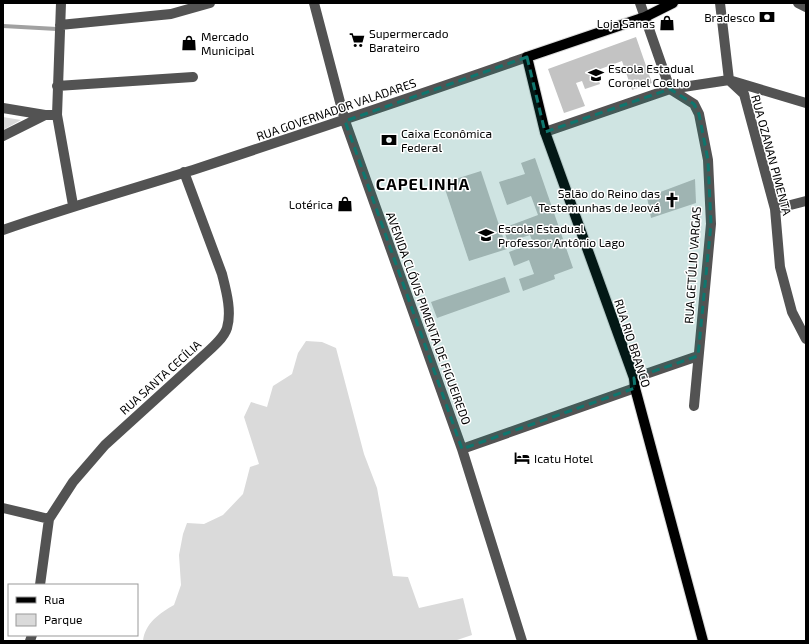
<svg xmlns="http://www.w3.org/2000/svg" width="809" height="644" viewBox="0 0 809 644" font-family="'Exo 2',sans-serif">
	<rect width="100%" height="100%" fill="#fff"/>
	<path fill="#dadada" d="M3,117L21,120L3,130Z
		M306,341L322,342L336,348L364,454L377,488L393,576L408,577L419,608L463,598L472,635L454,641H143C145,623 160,613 174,605L181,585L179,555L183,534L187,523L204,524L223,515L243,494L250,467L259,464L244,417L251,402L267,407L273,386L292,374L298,353Z"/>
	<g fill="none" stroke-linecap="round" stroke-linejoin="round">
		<path stroke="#a1a1a1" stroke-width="4" d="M3,26L57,29"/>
	</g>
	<path fill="#c3c3c3" d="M636,37L652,83L632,90L622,61L595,71L600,84L585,89L582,81L576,83L585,106L564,113L548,69Z
		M535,158L573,268L554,275L555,279L523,291L519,279L534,274L529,260L514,266L509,252L533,243L530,235L508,242L503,228L538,215L531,196L507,205L499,182L525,174L521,163Z
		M481,171L507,249L469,261L443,183Z
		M695,179L696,203L651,218L647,197Z
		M505,277L510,292L437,318L431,302Z"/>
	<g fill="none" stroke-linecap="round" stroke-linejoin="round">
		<defs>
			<path id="major" d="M673,3L645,17L527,57L545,132L634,378L635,388L703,641"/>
		</defs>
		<use href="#major" stroke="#dbdbdb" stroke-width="12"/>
		<path stroke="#535353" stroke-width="10" d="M61,3L57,115L73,205
			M314,3L345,121L462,449L522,641
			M640,3L670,89L694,104L699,114L708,160L711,224L694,406
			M720,3L729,80L744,94L775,209L780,267L792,312L806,339
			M798,3L806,7
			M60,25L171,14L210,3
			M57,86L193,77
			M3,108L45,115H57
			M545,132L670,89L729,80L806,103
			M3,136L45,115
			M775,209L806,201
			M3,230C66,208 129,190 193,170C305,133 416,96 527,57
			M634,378L698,356
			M462,449L635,388
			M3,508L49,519
			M40,585L49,519L73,482L105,445L203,356C211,349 224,338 227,328C232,311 226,290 222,274L184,172
			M30,641L32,635"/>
		<use href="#major" stroke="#000" stroke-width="10"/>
	</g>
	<path fill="#0f766e" fill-opacity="0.2" stroke="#0f766e" stroke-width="3" stroke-dasharray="8 5" stroke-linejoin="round" d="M527,57L545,132L670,89L694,104L699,114L708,160L711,224L698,356L634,378L635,388L462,449L345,121Z"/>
	<defs>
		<symbol id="bank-bare" viewBox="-9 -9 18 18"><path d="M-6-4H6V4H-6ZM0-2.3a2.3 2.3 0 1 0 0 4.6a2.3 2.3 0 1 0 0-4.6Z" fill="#000" stroke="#fff" stroke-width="2.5" paint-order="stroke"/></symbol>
		<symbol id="shop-bare" viewBox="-9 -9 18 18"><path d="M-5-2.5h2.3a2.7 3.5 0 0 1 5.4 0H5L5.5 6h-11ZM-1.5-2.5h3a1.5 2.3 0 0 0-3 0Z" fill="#000" stroke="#fff" stroke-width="2.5" paint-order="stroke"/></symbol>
		<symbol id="supermarket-bare" viewBox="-9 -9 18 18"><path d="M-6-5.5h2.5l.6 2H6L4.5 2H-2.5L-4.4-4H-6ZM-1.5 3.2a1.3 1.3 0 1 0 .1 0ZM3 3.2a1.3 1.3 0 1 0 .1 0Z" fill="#000" stroke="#fff" stroke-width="2.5" paint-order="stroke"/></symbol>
		<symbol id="school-bare" viewBox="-9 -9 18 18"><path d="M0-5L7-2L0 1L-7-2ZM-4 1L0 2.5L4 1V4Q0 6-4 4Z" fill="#000" stroke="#fff" stroke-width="2.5" paint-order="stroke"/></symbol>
		<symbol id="church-bare" viewBox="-9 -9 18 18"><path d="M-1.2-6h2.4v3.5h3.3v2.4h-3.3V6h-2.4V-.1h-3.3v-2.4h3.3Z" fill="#000" stroke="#fff" stroke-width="2.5" paint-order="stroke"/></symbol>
		<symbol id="hotel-bare" viewBox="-9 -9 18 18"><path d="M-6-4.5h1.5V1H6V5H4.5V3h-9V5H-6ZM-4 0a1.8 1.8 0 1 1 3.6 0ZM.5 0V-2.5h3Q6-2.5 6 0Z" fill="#000" stroke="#fff" stroke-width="2.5" paint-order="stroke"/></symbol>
	</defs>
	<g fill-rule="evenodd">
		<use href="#bank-bare" x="756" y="6" width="22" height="22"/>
		<use href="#shop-bare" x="656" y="12" width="22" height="22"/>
		<use href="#supermarket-bare" x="346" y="29" width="22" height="22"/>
		<use href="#shop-bare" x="178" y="32" width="22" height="22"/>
		<use href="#school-bare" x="585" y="64" width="22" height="22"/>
		<use href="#bank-bare" x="378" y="129" width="22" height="22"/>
		<use href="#church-bare" x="661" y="189" width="22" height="22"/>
		<use href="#shop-bare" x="334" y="193" width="22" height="22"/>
		<use href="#school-bare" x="475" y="224" width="22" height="22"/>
		<use href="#hotel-bare" x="511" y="447" width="22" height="22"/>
	</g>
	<g text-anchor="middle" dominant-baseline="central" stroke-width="3" stroke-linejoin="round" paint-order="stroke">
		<g font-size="12" fill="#000" stroke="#fff" text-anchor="start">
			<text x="755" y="17" text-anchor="end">Bradesco</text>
			<text x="655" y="23" text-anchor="end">Loja Sanas</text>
			<text x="369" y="33">Supermercado<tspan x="369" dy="14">Barateiro</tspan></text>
			<text x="201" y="36">Mercado<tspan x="201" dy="14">Municipal</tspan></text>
			<text x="608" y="68">Escola Estadual<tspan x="608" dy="14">Coronel Coelho</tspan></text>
			<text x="401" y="133">Caixa Econômica<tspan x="401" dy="14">Federal</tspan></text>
			<text x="660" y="193" text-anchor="end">Salão do Reino das<tspan x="660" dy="14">Testemunhas de Jeová</tspan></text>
			<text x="333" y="204" text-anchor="end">Lotérica</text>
			<text x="498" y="228">Escola Estadual<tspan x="498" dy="14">Professor Antônio Lago</tspan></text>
			<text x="534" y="458">Icatu Hotel</text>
		</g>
		<g font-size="12" fill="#000" stroke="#fff">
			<text transform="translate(336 109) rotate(-19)">RUA GOVERNADOR VALADARES</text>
			<text transform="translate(772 155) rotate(75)">RUA OZANAN PIMENTA</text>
			<text transform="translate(692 265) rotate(-86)">RUA GETÚLIO VARGAS</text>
			<text transform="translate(429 318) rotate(70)">AVENIDA CLÓVIS PIMENTA DE FIGUEIREDO</text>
			<text transform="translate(633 343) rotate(72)">RUA RIO BRANCO</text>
			<text transform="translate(160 377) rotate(-42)">RUA SANTA CECÍLIA</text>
		</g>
		<g font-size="16" font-weight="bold" letter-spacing="1" fill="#000" stroke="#fff">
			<text x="423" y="183">CAPELINHA</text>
		</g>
	</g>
	<rect width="809" height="644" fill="none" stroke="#000000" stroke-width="8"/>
	<rect x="8" y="584" width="130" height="52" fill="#ffffff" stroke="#999999"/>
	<rect x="16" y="597" width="20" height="6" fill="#000000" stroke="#999999"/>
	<text x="44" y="604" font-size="12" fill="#000000">Rua</text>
	<rect x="16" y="614" width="20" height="12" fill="#dadada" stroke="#999999"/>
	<text x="44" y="624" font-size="12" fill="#000000">Parque</text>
</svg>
